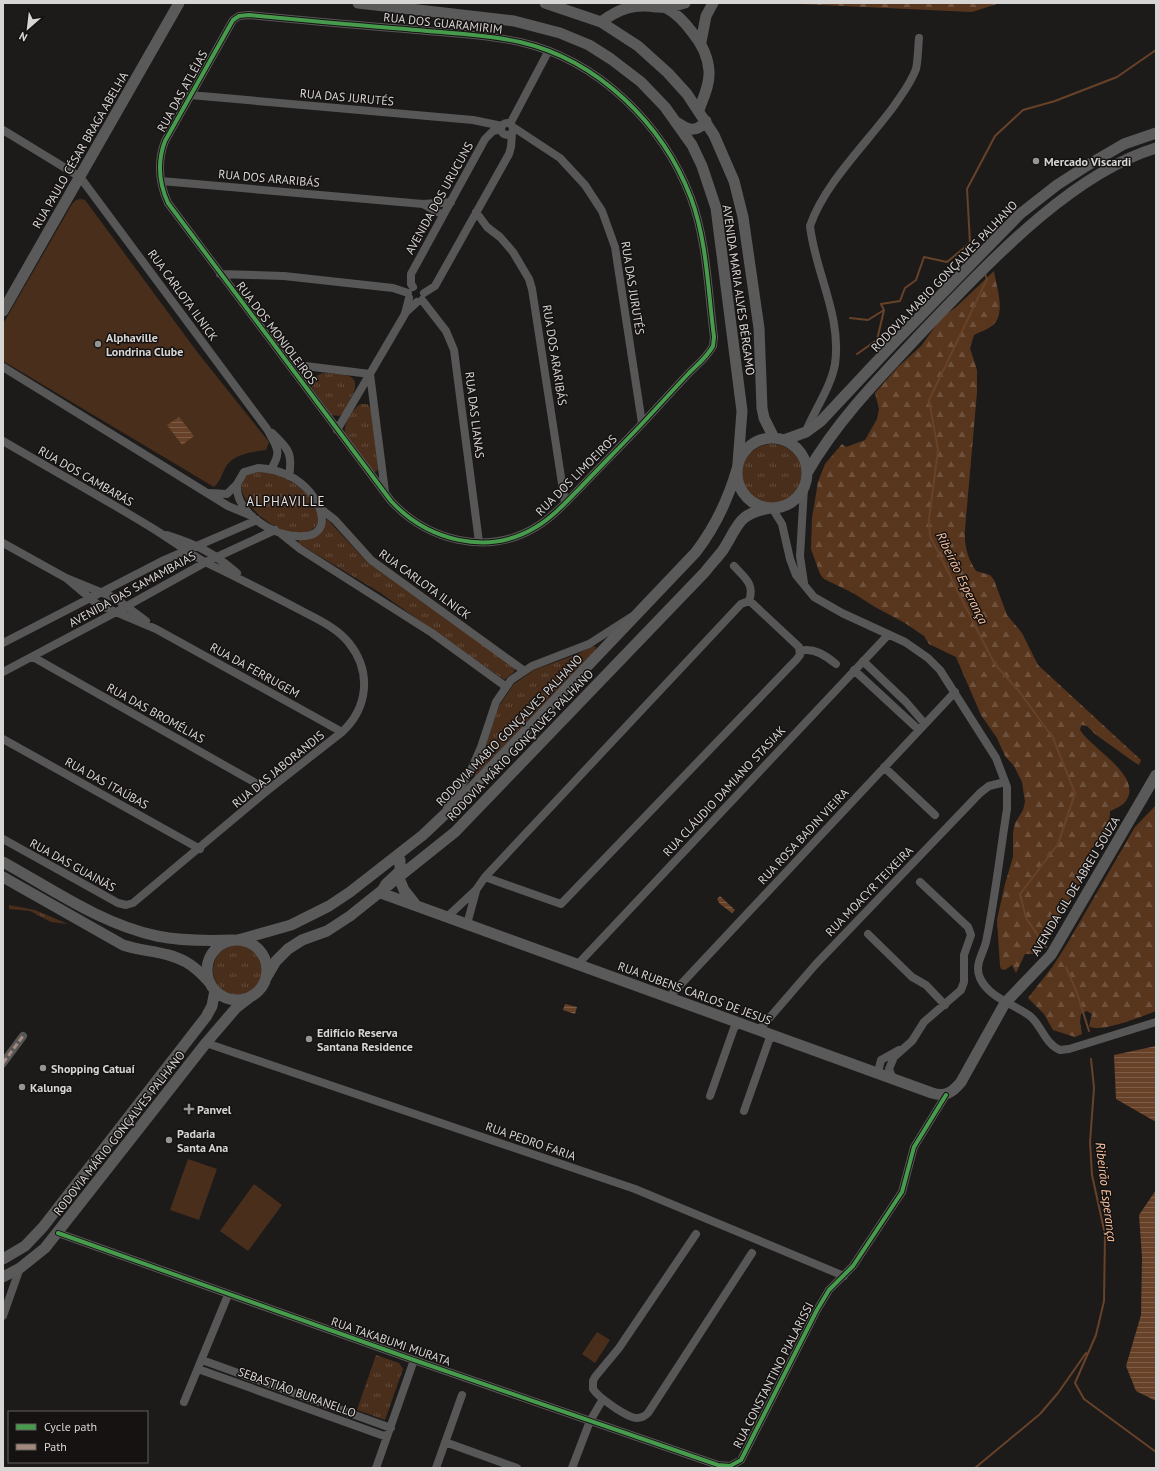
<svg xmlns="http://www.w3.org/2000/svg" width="1159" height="1471" viewBox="0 0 1159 1471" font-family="'PT Sans',sans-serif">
	<defs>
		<pattern id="grass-tufts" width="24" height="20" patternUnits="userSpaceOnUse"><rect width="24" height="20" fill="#492e1c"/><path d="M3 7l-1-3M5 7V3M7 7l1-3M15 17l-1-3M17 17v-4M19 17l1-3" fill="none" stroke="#624c3c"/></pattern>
		<pattern id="forest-firs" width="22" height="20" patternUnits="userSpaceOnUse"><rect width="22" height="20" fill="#58361d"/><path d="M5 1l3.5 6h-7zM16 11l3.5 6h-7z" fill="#6f523d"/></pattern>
		<pattern id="water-rules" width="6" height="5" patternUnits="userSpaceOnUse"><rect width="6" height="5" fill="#674229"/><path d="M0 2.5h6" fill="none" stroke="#7c5d47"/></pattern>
	</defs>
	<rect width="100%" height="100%" fill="#1d1b1a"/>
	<path fill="url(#grass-tufts)" d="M323,373C345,374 365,373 350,400C347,406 345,413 339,416L331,415L312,388C312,380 315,375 323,373Z
		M361,404H367L371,408L378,469L376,472L373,471L345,434C343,424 353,408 361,404Z
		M742 474a30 30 0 1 1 60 0a30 30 0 1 1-60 0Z
		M259,472C282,473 305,486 316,508C319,514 320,521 315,527C296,548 242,512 241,485L246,475Z
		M327,519L367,562L515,668L514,672L504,680L503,679L379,592L298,543L299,540C314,539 322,534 327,519Z
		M593,646L596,647L595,651L474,777L499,706L514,684L534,670L575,655Z
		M9,905L35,910L68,924L51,922L30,911L9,909Z
		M213 970a25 25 0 1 1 50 0a25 25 0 1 1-50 0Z
		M376,1355L399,1363L403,1369L385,1420L357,1410Z"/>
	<path fill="url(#forest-firs)" d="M779,3H1000L972,12Z
		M994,271C996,286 1006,311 994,324C989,329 980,332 974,335L970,348L977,370V392L965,529C964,545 967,557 976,571L990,575L994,580L1007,615L1022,633L1038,665L1141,760L1139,765L1134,762L1095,734L1087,726L1081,725L1080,730C1091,748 1141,775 1127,799C1123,806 1117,808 1110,811L1109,829L1102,839L1092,848L1088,870L1054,926L1044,934C1044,942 1042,947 1037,954H1025L1016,973L1012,965L1005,970L1001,969L1000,966L997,920L1005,884L1013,857V833L1015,823L1023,810L1025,802L1022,782L1014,766L1005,756L997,738L981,715L956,657L929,644L924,636L905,623L875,607L853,593L824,579L820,574L811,549L812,518L818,482L825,464L842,444L846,447L865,440L877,419L879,409L875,393L898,367L921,346L942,317L955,308Z
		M1156,805V1011C1143,1016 1099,1034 1089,1026L1092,1014L1087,1011L1081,1014L1080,1022L1082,1034L1075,1037L1053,1030L1044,1014L1028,998L1053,966L1067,944L1135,827Z"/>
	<path fill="#492e1c" d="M80,199L85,200L88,204L198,353L269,442L266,450C253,452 236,453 227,465C222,472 222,480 214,487L3,361V324L72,204L76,200Z
		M188,1159L217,1169L199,1220L170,1210Z
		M254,1184L282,1205L248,1251L220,1231Z
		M597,1332L610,1340L595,1363L582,1354Z"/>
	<path fill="url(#water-rules)" d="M179,417L194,436L182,445L167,425Z
		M720,896L735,910L732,913L720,904L717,899Z
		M565,1004L577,1007L575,1014L563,1010Z
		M1156,1046V1122L1116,1099L1114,1055Z
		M1156,1190V1401L1136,1391L1126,1366L1141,1315L1142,1257L1139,1215Z"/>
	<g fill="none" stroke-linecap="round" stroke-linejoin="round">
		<path stroke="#674229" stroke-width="2" d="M975,254L970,243L967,189L995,136L1023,110L1055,101L1117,77L1156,50
			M985,274L987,279L929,400L938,450L929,519L930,536L994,663L1019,691L1053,738L1075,793L1058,844L1020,894L1026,918L1046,947
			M850,318L868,320L884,310
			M857,354L877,340L884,310L881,304L900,301L905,288L916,280L924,257L947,262L970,243
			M1066,967L1077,993L1089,1031
			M1091,1059L1094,1088L1090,1142L1092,1175L1105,1234L1104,1301L1096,1335L1075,1383L1084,1399L1156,1452
			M975,1468L1040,1414L1058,1393L1086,1353"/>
		<path stroke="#585757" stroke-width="8" d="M249,15C301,20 353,25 406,29C444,33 483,34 520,42C598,60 663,124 691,198C707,241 708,291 714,337L713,346C708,356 697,365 689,373C672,391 655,410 638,428C619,448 600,467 581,487C567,501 553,517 536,527C487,557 427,540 391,501L168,203C159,183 157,162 165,141L233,20L239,16Z
			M190,95L473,120L502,126
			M501 129a6 6 0 1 1 12 0a6 6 0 1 1-12 0Z
			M510,124L548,52
			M513,127L560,158L585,185L602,211L615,247L642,423
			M3,130L80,177L267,429C276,446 283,451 271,469
			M161,181L423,204L451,202
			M423,204L443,215
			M476,212L487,227L500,237L513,252L529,279L532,289L565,503
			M220,274L284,276L393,288L408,293
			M413,287L411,284V274L485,139L493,131L501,129
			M424,293L435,286L509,154L511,147L512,133
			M422,300L446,331L454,350L479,542
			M405,313L417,302
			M289,364L370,374
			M3,367L228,506L252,516
			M370,374L385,492
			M337,430L405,314L409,298
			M806,431C815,409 831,387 835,364C842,316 815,272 810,226C824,184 867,143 894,106C902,94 911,83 916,69C918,60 918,48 919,38
			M272,433C288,448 293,453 289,476
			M3,441C54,471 107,500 157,531C173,541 188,553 205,562C238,578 270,594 302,611C319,620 337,628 349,643C372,672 368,708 342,732L268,790L133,903L126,905L118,903L3,839
			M258,468C278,469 297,477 310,492C326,511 330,539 296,536C271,535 235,512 237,484L244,472Z
			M210,493L227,494L237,484
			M772,508L782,524L790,559L796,575L814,597L842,613L905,642L928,658L940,670L996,758L1007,787V809C1000,853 995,899 986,942C983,954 974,965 980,978C989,998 1014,1004 1030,1016C1042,1026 1045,1044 1060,1050L1069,1049L1156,1022
			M321,509L335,520L371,560L523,670
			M280,533L300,549L432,633L505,686
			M167,535C198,545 212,552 237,573
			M3,543L66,578L115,598L146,621
			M734,566C745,578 755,584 749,601
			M66,578L97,604L156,629L342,732
			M804,583L800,556L804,488
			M3,643L162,561L257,520
			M800,651C814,647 826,656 836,664
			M33,657L268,790
			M863,661L906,702L925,724
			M854,670L919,730
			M3,672L118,611L206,562L275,530
			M3,739L200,849
			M884,767L935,815
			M447,808L471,770L481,747L496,702L511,680L532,666L589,644L631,617
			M447,917L476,890L485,877L741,604L749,601L752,603L799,647L800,655L796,660L561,904L485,877
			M467,924L476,891
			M868,934L912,977L926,985L945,1005
			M578,964L888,635
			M669,997L955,692
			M759,1030L816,964L980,793L989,786L1005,782
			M206,1043L635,1189L844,1276
			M3,1063L23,1036
			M878,1072L881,1060L899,1050
			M892,1077L889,1069L894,1057L912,1041L924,1022L961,990L964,982V955L971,935L968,927L920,882
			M710,1096L734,1028L740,1023
			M744,1111L769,1040L775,1036
			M58,1233L414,1360L718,1465L730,1466L741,1460L817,1310L829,1290L853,1266L902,1192L914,1147L946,1095
			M696,1234L619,1348L595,1377L593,1381V1389C598,1397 627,1418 637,1418C642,1418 645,1416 648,1413L752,1253
			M3,1316L20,1268
			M202,1360L391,1428
			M198,1369L387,1437
			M184,1402L228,1295
			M445,1442L517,1468
			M376,1468L414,1360
			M436,1468L462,1395
			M572,1468L590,1421L603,1399"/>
		<path stroke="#5a5a5a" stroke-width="11" d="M358,3L514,21L560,33L589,45L611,59L641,82L665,107L692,145L702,166L716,208L742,411L738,463
			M545,3L601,22L638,46L668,73L687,94L714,135L734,181L743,217L759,328L762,408L764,418L774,438
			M667,8L685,3
			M601,22C620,8 633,4 656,7C659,7 665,7 668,9C677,14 686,24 692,32C702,44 708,56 709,71C710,85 703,98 699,110
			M701,42L706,16L713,3
			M678,123C690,131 697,132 706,121
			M3,311L179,3
			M737 473a35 35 0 1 1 70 0a35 35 0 1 1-70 0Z
			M784,440L806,432L821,421L894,343L1020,214L1057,185L1088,165L1124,144L1156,133
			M807,473C838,419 883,374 925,329C987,265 1070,174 1156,148
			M397,856L400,860V871L386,884L381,893L932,1093C945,1097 952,1093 961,1082L1005,1003L1051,955L1156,775
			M3,862C52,889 101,924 157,936C182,941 207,941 233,940
			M3,877L123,945C143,952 167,951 186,962C195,967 203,975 210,983
			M399,878L404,890L415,904
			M238,940L291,925L329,906L350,892L423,835L462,798L696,552C715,527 728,500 737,469
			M207 970a30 30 0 1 1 60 0a30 30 0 1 1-60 0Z
			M266,978L276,961L288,949L302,940L327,931L350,916L455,832L705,572C711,564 718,557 723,550C739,525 737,514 770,508
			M3,1259L25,1246L43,1227L206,1017L212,1006L215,990
			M3,1277L20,1268L45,1248L206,1043L236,1008L249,998"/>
		<path stroke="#a5887d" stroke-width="3" stroke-dasharray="6 3" stroke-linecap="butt" d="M3,1063L23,1036"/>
		<defs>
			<path id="cycleway" d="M249,15C301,20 353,25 406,29C444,33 483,34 520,42C598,60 663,124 691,198C707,241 708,291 714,337L713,346C708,356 697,365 689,373C672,391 655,410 638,428C619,448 600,467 581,487C567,501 553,517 536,527C487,557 427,540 391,501L168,203C159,183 157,162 165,141L233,20L239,16Z
				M58,1233L414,1360L718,1465L730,1466L741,1460L817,1310L829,1290L853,1266L902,1192L914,1147L946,1095"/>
		</defs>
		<use href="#cycleway" stroke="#151211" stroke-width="6"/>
		<use href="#cycleway" stroke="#469c4c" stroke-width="4"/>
	</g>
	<g fill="#979594" stroke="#151211" stroke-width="1.5">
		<circle cx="1036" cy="161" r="4"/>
		<circle cx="98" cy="344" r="4"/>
		<circle cx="309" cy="1039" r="4"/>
		<circle cx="43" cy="1068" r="4"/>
		<circle cx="22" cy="1087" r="4"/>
		<path d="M187 1103h4v4h4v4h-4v4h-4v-4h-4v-4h4z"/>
		<circle cx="169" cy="1140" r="4"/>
	</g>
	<g text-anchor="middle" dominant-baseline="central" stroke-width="3" stroke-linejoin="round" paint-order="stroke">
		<g font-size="12" fill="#d8d6d5" stroke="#151211">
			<text transform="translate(443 23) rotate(6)">RUA DOS GUARAMIRIM</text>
			<text transform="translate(182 91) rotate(-61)">RUA DAS ATLÉIAS</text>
			<text transform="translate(347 97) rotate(5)">RUA DAS JURUTÉS</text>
			<text transform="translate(80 150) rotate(-60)">RUA PAULO CÉSAR BRAGA ABELHA</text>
			<text transform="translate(269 178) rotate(5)">RUA DOS ARARIBÁS</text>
			<text transform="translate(439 198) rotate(-61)">AVENIDA DOS URUCUNS</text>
			<text transform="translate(944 276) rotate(-46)">RODOVIA MABIO GONÇALVES PALHANO</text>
			<text transform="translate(633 288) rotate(81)">RUA DAS JURUTÉS</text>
			<text transform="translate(739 290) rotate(82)">AVENIDA MARIA ALVES BÉRGAMO</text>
			<text transform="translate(183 295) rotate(54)">RUA CARLOTA ILNICK</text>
			<text transform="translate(277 333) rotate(53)">RUA DOS MONJOLEIROS</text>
			<text transform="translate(555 355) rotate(81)">RUA DOS ARARIBÁS</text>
			<text transform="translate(475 415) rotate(83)">RUA DAS LIANAS</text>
			<text transform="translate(576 475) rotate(-45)">RUA DOS LIMOEIROS</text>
			<text transform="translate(86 476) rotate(30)">RUA DOS CAMBARÁS</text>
			<text transform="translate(425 584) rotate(36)">RUA CARLOTA ILNICK</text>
			<text transform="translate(132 589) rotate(-29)">AVENIDA DAS SAMAMBAIAS</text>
			<text transform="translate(255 670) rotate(29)">RUA DA FERRUGEM</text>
			<text transform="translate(156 713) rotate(29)">RUA DAS BROMÉLIAS</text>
			<text transform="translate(509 730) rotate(-46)">RODOVIA MABIO GONÇALVES PALHANO</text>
			<text transform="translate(520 745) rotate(-46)">RODOVIA MÁRIO GONÇALVES PALHANO</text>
			<text transform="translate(278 769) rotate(-39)">RUA DAS JABORANDIS</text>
			<text transform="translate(107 783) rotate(29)">RUA DAS ITAÚBAS</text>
			<text transform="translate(724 791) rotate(-47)">RUA CLÁUDIO DAMIANO STASIAK</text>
			<text transform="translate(803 836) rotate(-47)">RUA ROSA BADIN VIEIRA</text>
			<text transform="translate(73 865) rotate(29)">RUA DAS GUAINÃS</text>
			<text transform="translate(1075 886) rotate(-59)">AVENIDA GIL DE ABREU SOUZA</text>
			<text transform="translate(869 891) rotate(-46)">RUA MOACYR TEIXEIRA</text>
			<text transform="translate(695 993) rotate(20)">RUA RUBENS CARLOS DE JESUS</text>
			<text transform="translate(119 1133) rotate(-52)">RODOVIA MÁRIO GONÇALVES PALHANO</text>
			<text transform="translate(531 1141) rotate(19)">RUA PEDRO FARIA</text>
			<text transform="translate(391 1341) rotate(19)">RUA TAKABUMI MURATA</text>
			<text transform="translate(773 1375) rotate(-63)">RUA CONSTANTINO PIALARISSI</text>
			<text transform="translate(297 1392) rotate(20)">SEBASTIÃO BURANELLO</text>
		</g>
		<g font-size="12" font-weight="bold" fill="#d8d6d5" stroke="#151211" text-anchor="start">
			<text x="1044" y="161">Mercado Viscardi</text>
			<text x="106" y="337">Alphaville<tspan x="106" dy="14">Londrina Clube</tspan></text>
			<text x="317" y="1032">Edifício Reserva<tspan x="317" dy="14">Santana Residence</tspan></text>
			<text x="51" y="1068">Shopping Catuaí</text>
			<text x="30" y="1087">Kalunga</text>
			<text x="197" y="1109">Panvel</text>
			<text x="177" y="1133">Padaria<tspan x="177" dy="14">Santa Ana</tspan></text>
		</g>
		<g font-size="13" letter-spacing="1" fill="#e6e2df" stroke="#151211">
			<text x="286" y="501">ALPHAVILLE</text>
		</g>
		<g font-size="13" font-style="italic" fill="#fbc4a1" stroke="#151211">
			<text transform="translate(962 578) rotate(64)">Ribeirão Esperança</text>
			<text transform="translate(1106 1192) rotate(83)">Ribeirão Esperança</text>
		</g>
	</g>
	<rect width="1159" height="1471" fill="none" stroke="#d8d6d5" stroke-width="8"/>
	<rect x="8" y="1411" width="140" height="52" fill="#151211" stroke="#63605f"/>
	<rect x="16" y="1424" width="20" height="6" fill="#469c4c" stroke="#63605f"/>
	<text x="44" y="1431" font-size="12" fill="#d8d6d5">Cycle path</text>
	<rect x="16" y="1444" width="20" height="6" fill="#a5887d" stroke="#63605f"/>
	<text x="44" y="1451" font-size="12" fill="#d8d6d5">Path</text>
	<g transform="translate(28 28) rotate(208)" stroke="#151211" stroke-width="3" paint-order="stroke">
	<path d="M0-3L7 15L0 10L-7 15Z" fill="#d8d6d5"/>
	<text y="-6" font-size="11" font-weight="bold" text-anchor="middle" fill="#d8d6d5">N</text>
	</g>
</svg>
